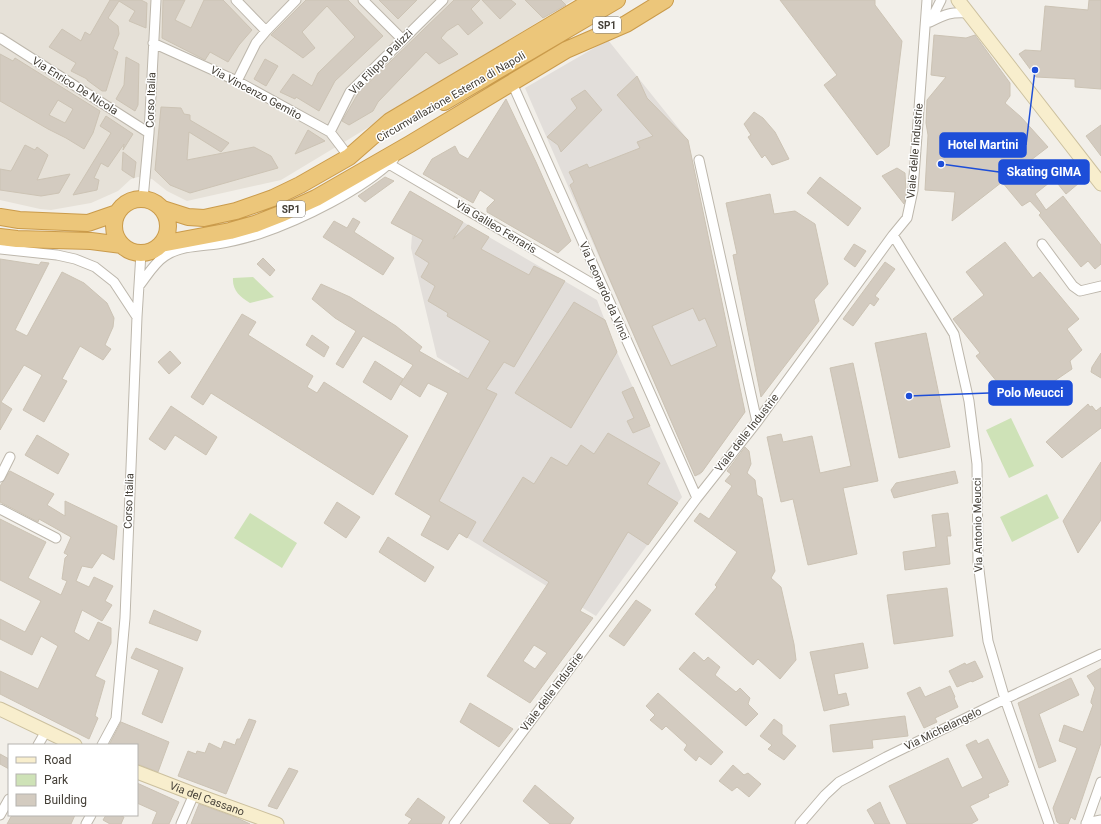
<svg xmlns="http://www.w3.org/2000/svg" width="1101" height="824" viewBox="0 0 1101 824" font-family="Roboto,sans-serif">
	<rect width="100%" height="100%" fill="#f2efe9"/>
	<path fill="#e6e1d8" d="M0,0H573L374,124L281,180L187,201L167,191L152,179L138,177L131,179L118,191L91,203L51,210L40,209L0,200Z"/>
	<path fill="#e2deda" d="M608,40L688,140L745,412L700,475L695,476L525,88Z
		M410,191L597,300L617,352L682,497L596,616L395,494L460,371L437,357L411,248L412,235L391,223Z"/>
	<path fill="#cee2b7" d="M253,277L274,297L250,303C240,297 232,290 233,278Z
		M1011,418L1034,466L1009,478L986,430Z
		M1047,494L1059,518L1012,542L1000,517Z
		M250,513L297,543L282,568L234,538Z"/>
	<path fill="#d3cbc0" stroke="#ccc3b4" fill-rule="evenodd" d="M110,0H141L147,3L146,28L129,21L135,11L119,1L108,18L118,26L119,34L113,49L118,52L106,91H102L87,80V79L71,71L76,63L49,47L62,29L81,41L85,32L90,35Z
		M163,0H185L175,20L191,28L204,0H223L252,30L239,45L228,62L210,52L205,60L162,38Z
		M306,0H348L383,36L335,81L319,111L296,97L295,99L280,92L293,74L312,86L318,73L355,37L327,6L302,32L315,48L303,58L271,35Z
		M379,0H417L398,19Z
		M454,0H480L471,9L483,23L468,35L458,24L447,31L441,38L458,54L439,64L426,52L378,102L373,111L349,125L342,121L359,92Z
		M482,0H511L516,4L500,19Z
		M525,0H561L566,5L543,18Z
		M780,0H875V5L902,41L889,146L877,155L824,85L837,75Z
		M1089,0H1101V89L1075,87V79L1036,77L1019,54L1025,50L1041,51L1045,6L1088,10Z
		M934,35L966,38L975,35L1010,83V96L1005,103L1021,117L1048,147L1018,170L1027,183L1056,160L1060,165L1063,163L1079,183L1066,194L1054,179L1035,194L1046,210L1063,196L1101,245V264L1095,269L1088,261L1081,267L1039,215L1041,213L1030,201L1022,206L1002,182L952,221L955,192L925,190L928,135L926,123L927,100L946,77L931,75Z
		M0,54L13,61L15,58L100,111L93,133L84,149L66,138L48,129L0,101ZM58,100L73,109L65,123L49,115Z
		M126,57L139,64L138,105L135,111L116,99L124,85Z
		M265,59L278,66L266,86L254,79Z
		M637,76L647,98L688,140L745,412L702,472L695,476L607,273L570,185L574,182L569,172L587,164L589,168L640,148L637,142L653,136L617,95ZM693,308L699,321L705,318L717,346L671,366L652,326Z
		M585,90L602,110L561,152L558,145L547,137L577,108L571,99Z
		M506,99L536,162L571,241L558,253L487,212V208L495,200L480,190L473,203L423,174L432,159L455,146L459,154L468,159Z
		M161,107L181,108L184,114L190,115V120L229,143L221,152L189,132L187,160L254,147L271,156L278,168L190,193L170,185L155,170Z
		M754,112L763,118L775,132L789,159L772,165L765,155L762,158L748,137L751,135L744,124Z
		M106,116L133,134L123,150L124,144L108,167L101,163L94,178L99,180L97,190L73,195L111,133L100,126Z
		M1101,125V156L1086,136Z
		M308,130L325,141L295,154Z
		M25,145L35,150L37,147L48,155L37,180L70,174L59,193L41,196L0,190V169L11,171Z
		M123,152L136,162L134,178L122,170Z
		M897,168L905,173L906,192L904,204L882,176Z
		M385,177L394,181L365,202L358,196Z
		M820,177L861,208L848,226L807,193Z
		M410,191L463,222L453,239L468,225L489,237L481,249L529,275L534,266L565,281L514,367L504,362L486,389L497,394L439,501L476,522L467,538L459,533L448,550L421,535L431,516L395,494L448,393L428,383L420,397L400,384L413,365L363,336L343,368L336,364L356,331L335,318L312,299L321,284L350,297L396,326L422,347L419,351L468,379L490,341L447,316L448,313L428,301L435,286L421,277L429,263L415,254L423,240L391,223Z
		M770,194L774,214L795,211L815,224L828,284L814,300L819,321L761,397L733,255L737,254L726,203Z
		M353,218L360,222L354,232L394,258L383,275L323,237L334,221L347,228Z
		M1005,242L1033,278L1040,272L1079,319L1067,329L1082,350L1070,361L1072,369L1022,403L1001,381L998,383L976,356L980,353L953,319L984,295L966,272Z
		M854,244L866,251L855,267L844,259Z
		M263,258L275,270L270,276L257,264Z
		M0,259L39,265L41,262L49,263L15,330L27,336L62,272L84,283L107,303L114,318L113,327L105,345L111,349L103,360L80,346L62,379L67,381L44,422L23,410L42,375L24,365L1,402L12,409L0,430Z
		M885,262L895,269L875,296L879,299L874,306L870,303L853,326L843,319Z
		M574,302L605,320L617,352L571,428L515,393Z
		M242,314L256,322L248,335L313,376L307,387L317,393L324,382L408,436L373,495L211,393L203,405L191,397Z
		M926,333L950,447L899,458L875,343Z
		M312,335L329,347L324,357L306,345Z
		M170,351L181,363L169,374L158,362Z
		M1101,353V378L1091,372L1092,367Z
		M375,361L403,379L391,400L363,382Z
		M853,363L878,481L843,488L857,554L808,565L793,499L781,502L767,437L781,434L783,442L812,436L820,473L851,466L830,368Z
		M633,387L650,426L633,433L627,421L634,418L622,392Z
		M1088,404L1090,407L1092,406L1096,411L1101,407V428L1062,458L1046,442Z
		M171,406L217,437L206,455L175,435L165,450L149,439Z
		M608,433L660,463L647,484L678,503L648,545L628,532L580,611L593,618L530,703L487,676L549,582L483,541L523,477L534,484L551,457L567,466L581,445L594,454ZM534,645L547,653L535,669L523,661Z
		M37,435L69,454L58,474L25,455Z
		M745,447L749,451L751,464L747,473L755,480L757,495L762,498L775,571L771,578L781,587L794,644L796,660L780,679L758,659L753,665L695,614L717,587L715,585L737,552L694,521L700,513L709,519L732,486L725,481L731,474L727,471Z
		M1101,462V520L1078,553L1063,521Z
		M10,471L54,494L47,505L65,516V501L117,526L114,560L102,553L92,568L82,566L76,581L89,587L94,577L113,586L105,601L112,605L102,621L82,610L74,632L89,641L98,622L111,628V643L95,676L105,681L95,716L98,718L89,739L0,694V671L38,689L58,646L41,636L32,655L0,639V619L25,632L41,601L0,580V519L46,542L28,578L61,595L67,581L62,579L65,558L68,555L64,553L71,537L39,519L38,522L0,502V486Z
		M955,471L958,483L894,498L891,490L896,483Z
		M337,502L360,517L346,538L324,523Z
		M948,513L951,536H947L950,564L905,570L903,552L936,547L932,515Z
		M388,537L434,567L425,582L379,552Z
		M947,588L953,636L894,644L887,595Z
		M636,600L651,610L624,646L609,636Z
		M154,610L201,631L197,641L149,623Z
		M863,643L868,668L834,674L838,695L846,693L849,705L824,711L810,652Z
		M136,648L183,668L162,723L142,714L159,670L131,658Z
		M694,652L704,661L708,657L720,667L715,675L736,692L740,688L750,698L748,704L758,714L746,726L679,669Z
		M975,661L983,677L972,682L971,681L957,687L949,671L965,663L966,665Z
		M1101,668V743L1075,820L1071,817L1068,824H1060L1057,822L1053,808L1077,748L1059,741L1064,725L1083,732L1093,705L1091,703V701L1095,688L1087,676Z
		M1071,678L1079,695L1039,714L1056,761L1039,768L1018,703Z
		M950,686L955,697L954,698L958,707L935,718L937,722L924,728L907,693L920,687L925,697Z
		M658,693L723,752L711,765L699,756L696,761L684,750L687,745L677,736L666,726L662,730L650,720L655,715L646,706Z
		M470,703L513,729L499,747L460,722Z
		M905,716L908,736L872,740L873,748L833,752L830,725Z
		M249,719L256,721L226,794L178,776L188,751L196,754L197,751L205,753L209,743L221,749L224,741L235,745L237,739H240Z
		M774,719L782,725V734L796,746L784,760L768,749L772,745L760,736Z
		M121,722L169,742L158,772L137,764V745H109Z
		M988,739L1009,782L1007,783L1008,785L988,794L989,797L970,806L978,820L971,824H907L889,786L948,758L962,788L972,783L983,778L966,745L976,740L978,744Z
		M0,754L9,759V769L0,764Z
		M733,765L744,775L748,773L761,784L749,797L737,787L732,791L719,781Z
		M289,768L298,771L277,809L268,806Z
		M137,783L179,802L169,824H152L157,812L137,803Z
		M535,785L574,818L570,824H550L523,801Z
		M418,798L445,817L441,824H408L412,819L405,815Z
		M880,802L886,816L890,824H875L867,810Z
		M199,804L235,817L250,824H191Z
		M12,815H75L71,824H7Z
		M106,815H118L124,817L121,824H110L103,820Z"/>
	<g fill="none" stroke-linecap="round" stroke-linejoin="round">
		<defs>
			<path id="street" d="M236,0L266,31
				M363,0L402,39
				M930,22C946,14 950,12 968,13
				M930,22L941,0
				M0,38L149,133
				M153,43L237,81L330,132L349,157
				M237,81L256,43L266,31L296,0
				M512,83L697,498
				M330,132L350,92L443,0
				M699,160L757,422
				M389,164L603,290
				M143,199L149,133L156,0
				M893,235L954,334L969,401L977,464L978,562L988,641L1005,699L1049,824
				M1042,244L1073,286L1080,291L1101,286
				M0,249L57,255L75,259L95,267L114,282L137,317
				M139,286C147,276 154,263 165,256C180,246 200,246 217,244C231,242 246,238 259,234C301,220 362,190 394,159
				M0,477L10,457
				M0,509L56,538
				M38,745L46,731
				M102,745L116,719L125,618L137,317L141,253
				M0,815L9,799
				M1086,823L1101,820
				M86,824L91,815
				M181,824L194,794
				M454,824L697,498L757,422L893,235L907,218L913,190L927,0
				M800,824L825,795L839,782L886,757L1005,699L1101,654
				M1086,824L1101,782"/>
			<g id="secondary">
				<path d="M958,0L1101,184"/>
				<path d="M0,709L75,745"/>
				<path id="s1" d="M137,772L194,794L277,824"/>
			</g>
			<path id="highway" d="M444,102L617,0
				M114 226a27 27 0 1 1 54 0a27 27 0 1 1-54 0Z
				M163,209L188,217L204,218L236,211L273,198L300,185L349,157L390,121L593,0
				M0,217L19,220L88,223L117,213
				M0,237L17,239L91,241L122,245
				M161,244L230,231L255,224L283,213L316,198L410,144L566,50L626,24L665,0"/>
		</defs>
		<use href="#street" stroke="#bdb7ac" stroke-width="11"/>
		<use href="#secondary" stroke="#ccc09e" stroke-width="15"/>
		<use href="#highway" stroke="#ca9b4b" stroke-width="18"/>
		<use href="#street" stroke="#fff" stroke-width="9"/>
		<use href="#secondary" stroke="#f8eecd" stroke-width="13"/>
		<use href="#highway" stroke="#ecc67a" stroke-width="16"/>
	</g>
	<g text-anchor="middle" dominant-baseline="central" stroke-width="3" stroke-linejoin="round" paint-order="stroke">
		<g fill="#fff" stroke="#7d7974" stroke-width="1">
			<rect x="593" y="17" width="28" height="16" rx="3"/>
			<rect x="277" y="201" width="28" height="16" rx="3"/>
		</g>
		<g font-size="10" font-weight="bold" fill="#454038">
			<text x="607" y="25">SP1</text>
			<text x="291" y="209">SP1</text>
		</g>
		<g font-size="11" fill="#454038" stroke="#fff">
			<text transform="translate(381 62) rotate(-46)">Via Filippo Palizzi</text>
			<text transform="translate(75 86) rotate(32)">Via Enrico De Nicola</text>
			<text transform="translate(256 93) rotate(28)">Via Vincenzo Gemito</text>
			<text transform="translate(451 97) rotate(-30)">Circumvallazione Esterna di Napoli</text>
			<text transform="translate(151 100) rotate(-88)">Corso Italia</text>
			<text transform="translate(915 151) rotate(-85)">Viale delle Industrie</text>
			<text transform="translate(496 227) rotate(31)">Via Galileo Ferraris</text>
			<text transform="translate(604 291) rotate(66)">Via Leonardo da Vinci</text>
			<text transform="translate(747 433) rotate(-52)">Viale delle Industrie</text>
			<text transform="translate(129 501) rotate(-88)">Corso Italia</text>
			<text transform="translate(978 525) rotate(-91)">Via Antonio Meucci</text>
			<text transform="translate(552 692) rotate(-53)">Viale delle Industrie</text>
			<text transform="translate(943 729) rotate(-26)">Via Michelangelo</text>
			<text stroke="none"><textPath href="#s1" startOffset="75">Via del Cassano</textPath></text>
		</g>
	</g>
	<path fill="none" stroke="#1d4ed8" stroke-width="1.5" d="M1035 70L1026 145M941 164L999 172M909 396L989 393"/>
	<g fill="#1d4ed8" stroke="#fff" stroke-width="1.5">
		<circle cx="1035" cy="70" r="4"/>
		<circle cx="941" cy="164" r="4"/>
		<circle cx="909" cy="396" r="4"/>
	</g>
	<g fill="#1d4ed8" stroke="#1d4ed8" stroke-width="1.5">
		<rect x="940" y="133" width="86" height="24" rx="4"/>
		<rect x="999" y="160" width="90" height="24" rx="4"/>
		<rect x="989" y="381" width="83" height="24" rx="4"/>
	</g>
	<g font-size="12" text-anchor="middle" font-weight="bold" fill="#fff">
		<text x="983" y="149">Hotel Martini</text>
		<text x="1044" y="176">Skating GIMA</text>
		<text x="1030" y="397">Polo Meucci</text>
	</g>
	<rect x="8" y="744" width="130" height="72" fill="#ffffff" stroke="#b5b3af"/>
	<rect x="16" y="757" width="20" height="6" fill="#f8eecd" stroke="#b5b3af"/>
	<text x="44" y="764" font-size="12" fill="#454038">Road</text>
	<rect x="16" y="774" width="20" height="12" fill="#cee2b7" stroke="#b5b3af"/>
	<text x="44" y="784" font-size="12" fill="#454038">Park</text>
	<rect x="16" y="794" width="20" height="12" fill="#d3cbc0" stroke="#b5b3af"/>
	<text x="44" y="804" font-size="12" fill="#454038">Building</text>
</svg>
